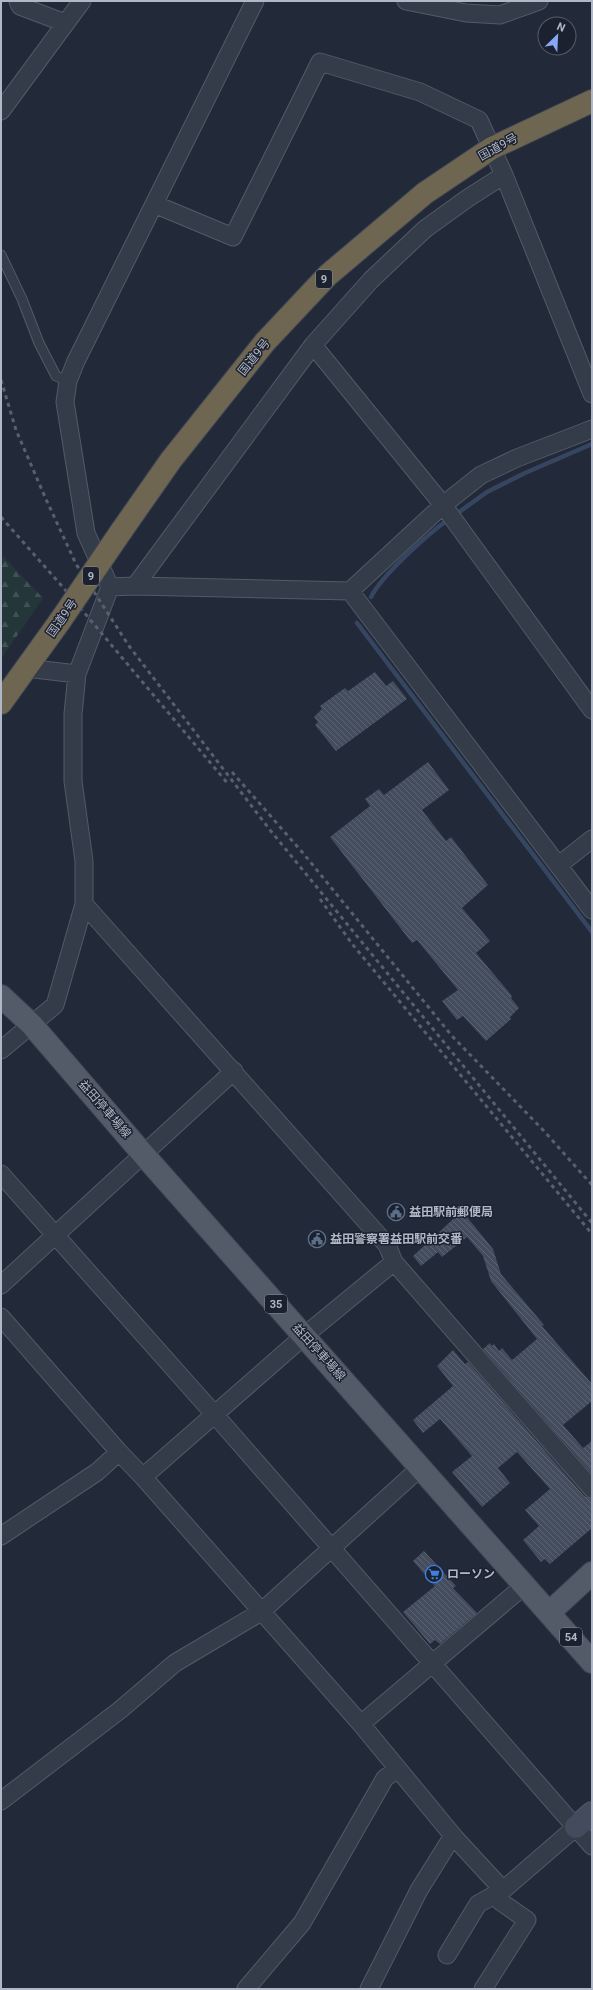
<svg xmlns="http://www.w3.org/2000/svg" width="593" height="1990" viewBox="0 0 593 1990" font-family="Roboto,'Noto Sans JP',sans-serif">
	<defs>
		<pattern id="forest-firs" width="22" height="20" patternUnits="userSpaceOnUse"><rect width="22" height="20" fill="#24363a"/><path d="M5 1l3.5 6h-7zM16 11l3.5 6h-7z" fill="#415155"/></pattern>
		<pattern id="building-back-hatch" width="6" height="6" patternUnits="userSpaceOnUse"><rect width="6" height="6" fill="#434d5e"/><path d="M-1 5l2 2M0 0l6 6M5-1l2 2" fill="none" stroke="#5c6474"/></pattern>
	</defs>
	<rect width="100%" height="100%" fill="#222a39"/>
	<path fill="url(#forest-firs)" d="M1,554L43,598L1,659Z"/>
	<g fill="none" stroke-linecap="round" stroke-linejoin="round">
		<path stroke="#364560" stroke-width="4.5" d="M455,515L487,492L525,473L592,444
			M371,597C382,575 428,534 449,519
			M357,623L592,932"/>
	</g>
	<path fill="url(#building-back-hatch)" d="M375,672L386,686L393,681L407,699L336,751L315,725L318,722L314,717L322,709L320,706L345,688L348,691Z
		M428,762L449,790L422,810L446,841L451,837L488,885L462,908L490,941L476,953L512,996L511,998L519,1008L510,1017L511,1019L486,1041L463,1016L457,1020L442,1001L458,990L417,940L412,943L330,837L370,806L365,799L379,789L384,795Z
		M462,1211L493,1249L501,1274L544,1325L542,1326L592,1384V1401L563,1425L583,1448L592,1441V1474L483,1349L490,1343L492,1346L494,1344L499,1351L502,1348L512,1360L537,1339L491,1281L483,1256L467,1237L442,1257L438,1252L421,1266L413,1256Z
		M453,1350L465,1364L468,1362L584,1496L592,1499V1528L550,1564L545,1559L541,1562L523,1540L539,1526L525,1510L550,1489L517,1452L498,1468L510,1483L482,1507L452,1472L472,1456L440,1419L423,1433L413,1420L453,1386L437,1366Z
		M424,1551L456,1586L453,1588L477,1613L440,1644L435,1640L430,1644L403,1612L435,1586L413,1561Z"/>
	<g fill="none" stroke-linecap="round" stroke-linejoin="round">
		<defs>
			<path id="lane" d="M1,255L22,299L39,343L56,376L68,381"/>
			<path id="street" d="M18,1L20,6L65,23
				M406,1L466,13L500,15L539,1
				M1,111L82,1
				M154,204L233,237L320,62L420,92L479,120L504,175L592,394
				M313,345L443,505L592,710
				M135,586L313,345L371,280L425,229L468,198L504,175
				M110,587L86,533L65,402L68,381L76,361L255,1
				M350,591L592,910
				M26,668L77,674
				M559,865L592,839
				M84,904L387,1245L394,1262L592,1489
				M1,1050L55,1005L84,904V861L73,781V714L77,674L110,587L135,586L350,591L443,505L481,475L517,458L592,429
				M1,1174L215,1415L592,1846
				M1,1285L234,1071
				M1,1317L119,1452L143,1477L361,1724L455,1838L503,1890L576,1827
				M143,1477L304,1336L394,1262
				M1,1536L97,1472L119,1452
				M361,1724L525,1585
				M1,1801L120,1710L175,1663L261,1612L421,1467
				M447,1955L478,1904L503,1890
				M246,1989L302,1923L385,1778L398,1769
				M369,1989L419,1890L449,1842L455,1838
				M483,1989L527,1920L501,1902L494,1895"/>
			<path id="secondary" d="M576,1827L592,1813"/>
			<path id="primary" d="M1,996L32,1025L143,1154L592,1662
				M550,1612L592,1573"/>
			<path id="highway" d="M122,530L171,460L265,342L328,275L425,193L492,148L592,101
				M1,703L60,621"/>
		</defs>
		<use href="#lane" stroke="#535a67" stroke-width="11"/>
		<use href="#street" stroke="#535a67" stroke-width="19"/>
		<use href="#secondary" stroke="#535a67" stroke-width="24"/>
		<use href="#primary" stroke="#3f4553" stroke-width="24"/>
		<use href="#highway" stroke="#404754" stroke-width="24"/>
		<use href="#lane" stroke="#353c49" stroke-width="9"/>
		<use href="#street" stroke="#353c49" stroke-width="17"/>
		<use href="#secondary" stroke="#434b5c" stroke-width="22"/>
		<use href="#primary" stroke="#535b69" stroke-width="22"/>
		<use href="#highway" stroke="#6f6652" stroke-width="22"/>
		<path stroke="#576070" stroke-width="3" stroke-dasharray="4 4" stroke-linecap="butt" d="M1,380L16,430L45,497L76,564L129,646L270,830L592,1223
			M1,517L61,585L229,785
			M232,772L303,853L452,1036L544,1131L592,1185
			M320,899L353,945L592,1234"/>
		<defs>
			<path id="highway-bridge" d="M60,621L122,530"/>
		</defs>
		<use href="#highway-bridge" stroke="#404754" stroke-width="24" stroke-linecap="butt"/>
		<use href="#highway-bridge" stroke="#6f6652" stroke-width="22"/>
	</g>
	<defs>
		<symbol id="civic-ring" viewBox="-11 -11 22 22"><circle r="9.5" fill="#1b212e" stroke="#5c6f8a" stroke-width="1.5"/><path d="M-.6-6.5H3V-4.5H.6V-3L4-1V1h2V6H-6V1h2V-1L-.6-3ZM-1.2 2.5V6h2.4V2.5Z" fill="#5c6f8a"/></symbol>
		<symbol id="supermarket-ring" viewBox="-11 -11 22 22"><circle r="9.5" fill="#1b212e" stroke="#3f7fe0" stroke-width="1.5"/><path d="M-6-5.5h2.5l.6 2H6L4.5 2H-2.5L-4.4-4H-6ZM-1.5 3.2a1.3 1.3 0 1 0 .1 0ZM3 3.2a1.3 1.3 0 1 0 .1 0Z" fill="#3f7fe0"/></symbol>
	</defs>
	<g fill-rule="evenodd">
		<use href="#civic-ring" x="386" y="1202" width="20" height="20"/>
		<use href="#civic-ring" x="307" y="1229" width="20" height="20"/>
		<use href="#supermarket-ring" x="424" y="1564" width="20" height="20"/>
	</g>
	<g text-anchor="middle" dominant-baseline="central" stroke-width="3" stroke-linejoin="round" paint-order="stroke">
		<g fill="#1b212e" stroke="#838a98" stroke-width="1">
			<rect x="316" y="270" width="16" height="18" rx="3"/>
			<rect x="83" y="567" width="16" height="18" rx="3"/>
			<rect x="265" y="1295" width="22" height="18" rx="3"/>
			<rect x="560" y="1628" width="22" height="18" rx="3"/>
		</g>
		<g font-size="11" font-weight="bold" fill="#b0b7c6">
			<text x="324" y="279">9</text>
			<text x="91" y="576">9</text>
			<text x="276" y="1304">35</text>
			<text x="571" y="1637">54</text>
		</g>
		<g font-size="12" fill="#b0b7c6" stroke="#1b212e">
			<text transform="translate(498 147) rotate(-29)">国道9号</text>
			<text transform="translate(254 357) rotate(-51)">国道9号</text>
			<text transform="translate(62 618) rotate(-55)">国道9号</text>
			<text transform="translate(105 1109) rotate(49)">益田停車場線</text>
			<text transform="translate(319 1352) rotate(48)">益田停車場線</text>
		</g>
		<g font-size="12" font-weight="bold" fill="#b0b7c6" stroke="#1b212e" text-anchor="start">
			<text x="409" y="1212">益田駅前郵便局</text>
			<text x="330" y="1239">益田警察署益田駅前交番</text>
			<text x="447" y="1574">ローソン</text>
		</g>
	</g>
	<rect width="593" height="1990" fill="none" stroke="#b0b7c6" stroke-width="4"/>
	<g transform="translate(557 36) rotate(24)"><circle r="19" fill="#1b212e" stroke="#575d6b"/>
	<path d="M0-3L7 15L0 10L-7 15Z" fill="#85a9f5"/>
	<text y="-6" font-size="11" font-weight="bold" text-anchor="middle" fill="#b0b7c6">N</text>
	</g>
</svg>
